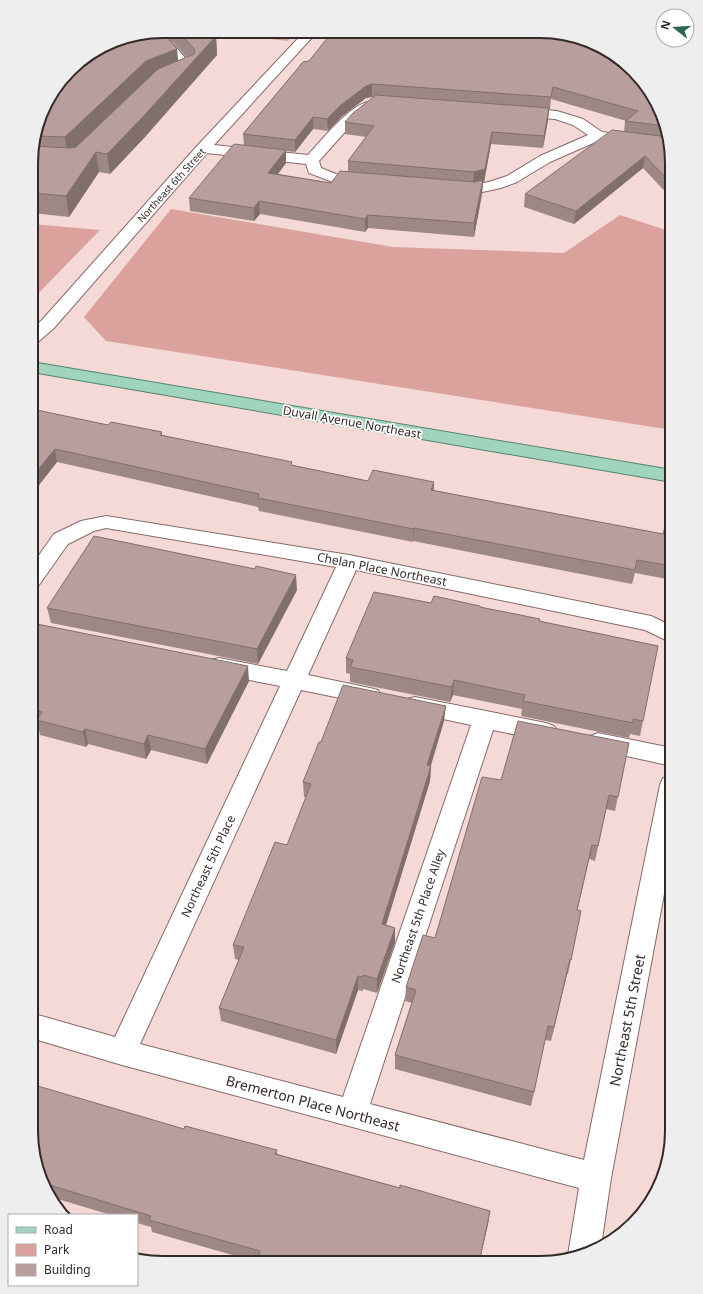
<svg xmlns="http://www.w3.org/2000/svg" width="703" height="1294" viewBox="0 0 703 1294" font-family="'Noto Sans',sans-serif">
	<rect width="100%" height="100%" fill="#f5d9d7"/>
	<path fill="#dba19d" d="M219,31L296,32L288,41L217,33Z
		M171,209L393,247L564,253L620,215L672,232V430L106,341L84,317Z
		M32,224L100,230L32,300Z"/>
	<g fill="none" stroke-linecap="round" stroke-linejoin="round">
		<defs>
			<path id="minor" d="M304,32H317L214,145L308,155C320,142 355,98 373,102L375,105L373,108L352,124L319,161L321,168L336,174L369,178L371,181L369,184L364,185L333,182L309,173L306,164L207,153L54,328L38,342L32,343V329L42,320L198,145Z
				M155,33L175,46L195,70C191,76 178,81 170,79L168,76L170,73L181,69L167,52L143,35Z
				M519,108L557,111L583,119L602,132L633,136L638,137L640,140L638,143L633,144L600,140L550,162L517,182L501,188L473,194L448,192L446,189L448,186L453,185L473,186L492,181L507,176L540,156L588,135L573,125L555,119L514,115L512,112L514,109Z
				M106,516L349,555L651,616L672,626V643L645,630L356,570L308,675L370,688L378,690L381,696L378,702L370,704L301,690L140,1044L343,1097L471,725L415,713L407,711L404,705L407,699L415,697L546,723L554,726L558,732L554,738L546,741L493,730L370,1104L584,1160L660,785L663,778L672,776V851L611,1178L601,1246L582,1256L569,1258L568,1255L579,1188L122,1065L31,1038V1013L115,1037L280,686L219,674L211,672L208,666L211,660L219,658L287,671L336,567L106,528L94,531L68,544L39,585L32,587V565L54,534L81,521Z
				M598,733L672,748V766L590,748L586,742L590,736Z"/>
			<path id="major" d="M32,362L672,470V482L32,372Z"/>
		</defs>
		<use href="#minor" stroke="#846b69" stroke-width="2"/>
		<use href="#major" stroke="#52856e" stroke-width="2"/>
		<use href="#minor" fill="#fff" fill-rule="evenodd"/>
		<use href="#major" fill="#a1d4be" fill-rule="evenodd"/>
	</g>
	<path fill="#9e8886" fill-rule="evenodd" d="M163,31H219L216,35L217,55L144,138L110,174L99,172L69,217L32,213V146L45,105L113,41ZM170,41L176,45L186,57L178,61Z
		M303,62L627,64L665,121L672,163V199L643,168L574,224L524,207L525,194L624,132L625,121H626L551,99L550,109H549L548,120L543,148L491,144L484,182H483L482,194L474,237L368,228L365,232L260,214L254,221L190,211L189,198L244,146L243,134ZM372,97H374L345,122V134L366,137L348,161V171L331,183L278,174L286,163V151L295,152L313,129L328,131L341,117L366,98Z
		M32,409L108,425L162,432V435L292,465L368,481L434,482V491L663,534L672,524V580L635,573L632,584L413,541V542L259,511L258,507L57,462L32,494Z
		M297,590L258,664L51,623L47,608Z
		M431,603L480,606V607L539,621L658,646L640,736L630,734L629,738L521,716L522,709L453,695L450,702L350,682V674L346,673V658Z
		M32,632L249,681L207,764L151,750L146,759L88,744L86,747L40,735L38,725L31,724Z
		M444,721L431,766L430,781L386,925L395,928V942L377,993L363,989V991L358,990L336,1054L221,1021L219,1008L239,960L235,959L233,945L287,845L306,797H304L303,782L321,742Z
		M629,743L615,811L606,809L595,861L589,859L577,910L581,911L568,974H567L551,1041L545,1040L531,1106L395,1069V1055L412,1003L405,1001L406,987L435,938L501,780Z
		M184,1129L277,1150V1154L400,1188L490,1211L488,1224L479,1263L257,1262L152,1232L151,1227L137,1223V1215H111L51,1197L38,1173Z"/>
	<path fill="#816f6d" d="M206,31H219L207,45Z
		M216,36L217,55L144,138L110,174L107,154Z
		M177,49L179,68L68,157L65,137L146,61Z
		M372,84V97L366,98L341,117L328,131L327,119L341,105L366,86Z
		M549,108L548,120L543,148L544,136Z
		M313,117V129L295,152V140Z
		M492,132L491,144L484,182H483L482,194L474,237V223L473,184L474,172Z
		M286,150V163L269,186L268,173Z
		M96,152L99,172L69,217L66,196Z
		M645,156L643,168L574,224L576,211Z
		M259,201L260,214L254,221V208Z
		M368,215V228L365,232V219Z
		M55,449L57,462L32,494V477Z
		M434,482L433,495L431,490Z
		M414,528L413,541V542V529Z
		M296,575L297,590L258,664L257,649Z
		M248,666L249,681L207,764L205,749Z
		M454,680L453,695L450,702L452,687Z
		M446,706L444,721L426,780L427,765Z
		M85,729L88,744L86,747L83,732Z
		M148,735L151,750L146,759L144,744Z
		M431,766L430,781L382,938V924Z
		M592,845L589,859L574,925L577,910Z
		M395,928V942L377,993V979Z
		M570,959L567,974L551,1041L554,1027Z
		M358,976V990L336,1054V1040Z
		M490,1211L488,1224L479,1263Z"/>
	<path fill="#b89e9c" stroke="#816f6d" d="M178,31H211L216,36L142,118L107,154L96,152L66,196L32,193V146L70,148L76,147L158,69L194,54L195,50Z
		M160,32L164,34L177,49L146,61L65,137L35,136L45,105L76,64L113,41Z
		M332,32L565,34L627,64L660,114H659L665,121L666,126L625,121L638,111L553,87L551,97L372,84L366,86L341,105L327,119L313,117L295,140L243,134L303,62L309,61Z
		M376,95L549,108L544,136L492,132L485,169L474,172L348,161L374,126L345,122L353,113Z
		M612,130L668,137L672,163V184L645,156L576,211L525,194Z
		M234,144L286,150L268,173L331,183L340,171L474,182L483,180L474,223L368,215L365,219L259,201L254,208L189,198Z
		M32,409L108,425L111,422L162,432L160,435L292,462L291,465L368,481L373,470L434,482L431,490L663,534L666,523L672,524V566L637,560L635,570L414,528L413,529L258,498L259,494L55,449L32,477Z
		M94,536L255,569L256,566L296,575L257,649L47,608Z
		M374,592L431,603L434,596L480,606V607L540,619L539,621L658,646L643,721L633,719V723L523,701L525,695L454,680L452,687L350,667L353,660L346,658Z
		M37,624L248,666L205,749L148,735L144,744L85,729L83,732L37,720L42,712L31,710L32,632Z
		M343,685L446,706L427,765L431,766L382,924L395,928L377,979L363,975V977L358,976L336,1040L219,1008L244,947L233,945L275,842L287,845L311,784L303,782L319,742H321Z
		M518,721L629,743L618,797L609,795L598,846L592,845L577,910L581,911L571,960L570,959L554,1027L548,1026L534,1092L395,1055L416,990L406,987L423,935L435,938L482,777L501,780Z
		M31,1084L184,1129L185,1126L277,1150L275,1154L400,1188V1185L490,1211L479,1263L261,1262L257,1261L260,1251L149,1220L151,1216L43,1183L38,1173L31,1131Z"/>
	<g text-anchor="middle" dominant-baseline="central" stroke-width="3.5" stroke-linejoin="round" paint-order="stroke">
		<g font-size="10" fill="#332928" stroke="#fff">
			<text transform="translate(171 185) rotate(-48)">Northeast 6th Street</text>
		</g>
		<g font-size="12" fill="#332928" stroke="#fff">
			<text transform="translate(352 422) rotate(10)">Duvall Avenue Northeast</text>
			<text transform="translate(382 569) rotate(11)">Chelan Place Northeast</text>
			<text transform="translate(208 866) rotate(-65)">Northeast 5th Place</text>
			<text transform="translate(418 916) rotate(-71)">Northeast 5th Place Alley</text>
		</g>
		<g font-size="14" fill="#332928" stroke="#fff">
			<text transform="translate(627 1020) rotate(-79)">Northeast 5th Street</text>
			<text transform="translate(313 1103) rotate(15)">Bremerton Place Northeast</text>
		</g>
	</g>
	<path d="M0 0H703V1294H0ZM163 38H540A125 125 0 0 1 665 163V1131A125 125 0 0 1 540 1256H163A125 125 0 0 1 38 1131V163A125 125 0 0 1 163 38Z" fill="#efeeee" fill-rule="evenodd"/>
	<path fill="none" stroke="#332928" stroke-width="2" d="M163 38H540A125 125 0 0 1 665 163V1131A125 125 0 0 1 540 1256H163A125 125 0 0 1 38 1131V163A125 125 0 0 1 163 38Z"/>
	<rect x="8" y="1214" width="130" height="72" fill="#ffffff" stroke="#ada9a9"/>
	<rect x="16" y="1227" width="20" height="6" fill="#a1d4be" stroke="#ada9a9"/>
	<text x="44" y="1234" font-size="12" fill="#332928">Road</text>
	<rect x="16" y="1244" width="20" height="12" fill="#dba19d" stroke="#ada9a9"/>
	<text x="44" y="1254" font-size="12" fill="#332928">Park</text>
	<rect x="16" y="1264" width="20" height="12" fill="#b89e9c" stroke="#ada9a9"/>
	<text x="44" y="1274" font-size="12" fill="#332928">Building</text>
	<g transform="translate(675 28) rotate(287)"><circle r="19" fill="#ffffff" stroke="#ada9a9"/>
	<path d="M0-3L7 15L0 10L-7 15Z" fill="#2b654d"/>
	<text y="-6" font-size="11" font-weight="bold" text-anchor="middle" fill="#332928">N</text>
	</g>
</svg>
